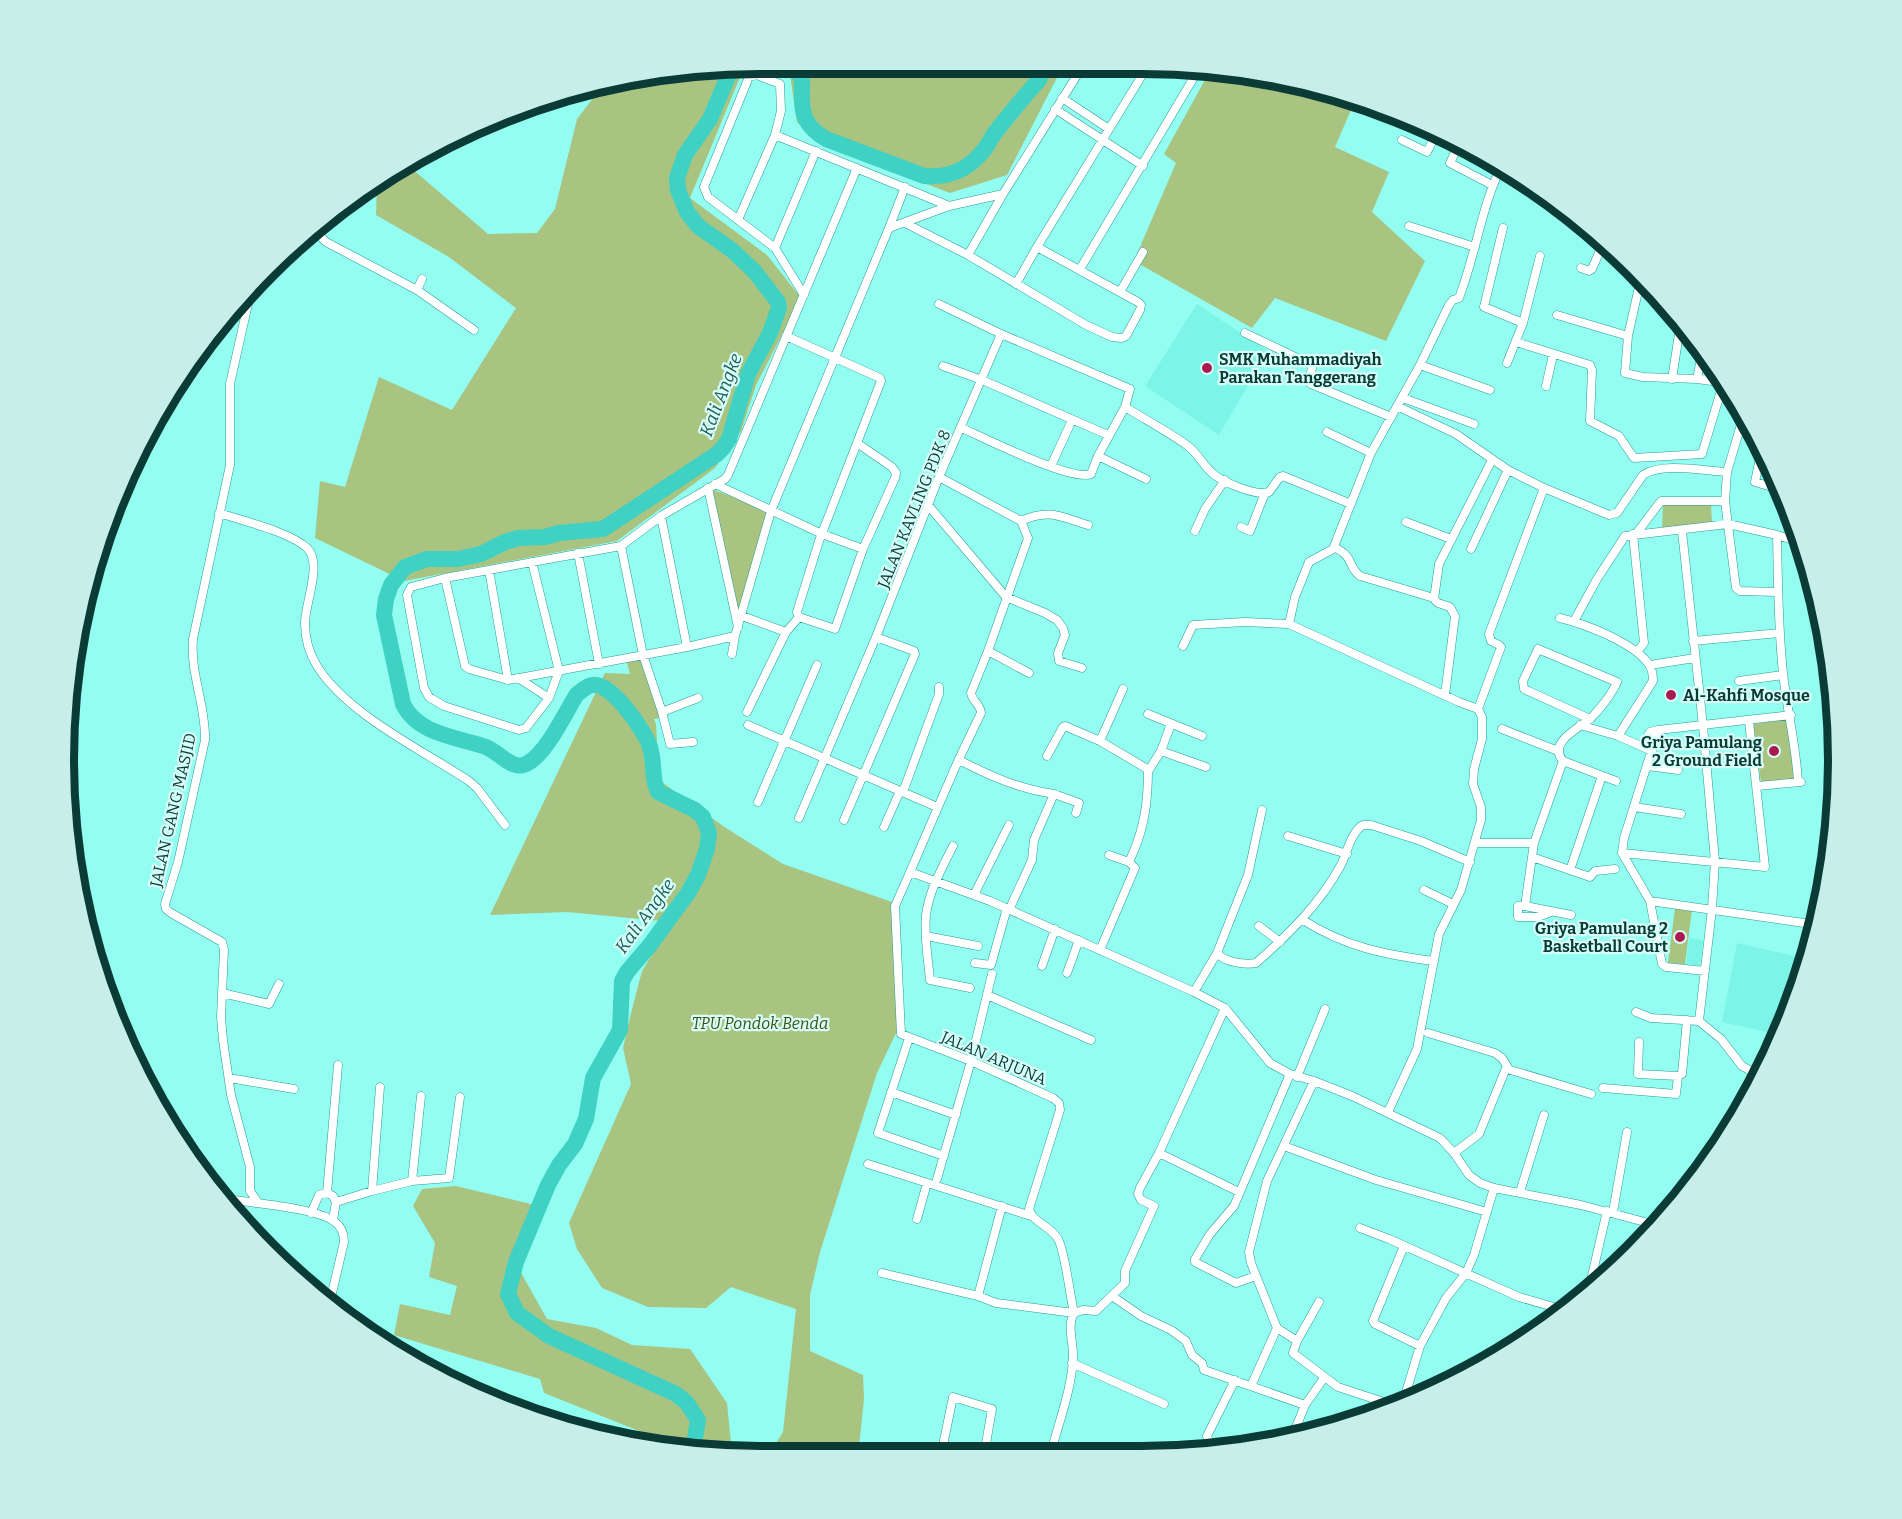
<svg xmlns="http://www.w3.org/2000/svg" width="1902" height="1519" viewBox="0 0 1902 1519" font-family="Bitter,serif">
	<rect width="100%" height="100%" fill="#93fdf1"/>
	<path fill="#7cf4e7" d="M1197,304L1268,351L1219,435L1145,386Z
		M1689,938L1703,940L1700,966L1686,964Z
		M1737,943L1808,959L1780,1035L1722,1022Z"/>
	<path fill="#a9c381" d="M758,63H760L1064,64L1007,175L950,193L825,145L797,122L789,68Z
		M745,65L690,198L767,255L801,298L756,385L741,431L715,468L617,541L404,581L315,538L320,481L345,487L379,377L452,410L516,308L449,257L376,215L377,183L415,155L410,167L488,234L537,233L555,209L577,119L605,83Z
		M1211,69L1363,99L1351,110L1335,147L1389,172L1372,212L1425,261L1386,341L1275,298L1252,328L1134,261L1176,163L1164,154Z
		M708,488L771,511L736,619Z
		M1663,504L1711,505L1712,523L1662,528Z
		M644,658L643,667L658,700L660,718L654,719L656,724L659,780L723,826L783,864L892,902L898,1029L877,1073L820,1252L810,1295V1351L863,1375L864,1399L858,1456H768L783,1432L796,1309L731,1287L706,1308L648,1307L602,1288L577,1249L569,1223L631,1084L623,1048L632,1009L642,971L672,922L567,912L490,915L605,673L630,674L626,659Z
		M1788,719L1795,779L1761,782L1753,724Z
		M1675,908L1692,910L1685,964L1668,963Z
		M456,1186L535,1205L515,1262L547,1319L596,1328L632,1345L690,1349L727,1403L732,1453L652,1445L654,1437L544,1393L540,1379L394,1335L400,1304L450,1315L457,1286L429,1277L435,1243L413,1206L422,1189Z"/>
	<g fill="none" stroke-linecap="round" stroke-linejoin="round">
		<path stroke="#3ed1c4" stroke-width="16" d="M778,63C785,66 795,69 799,74C803,79 802,86 802,92C801,116 806,127 826,139L924,176C952,178 970,169 987,146C990,140 993,135 997,130C1011,113 1024,96 1039,80L1042,73L1041,64
			M693,1450L698,1420L687,1403L676,1394L549,1336L517,1313L508,1294L516,1262L548,1185L559,1165L575,1144L586,1119L593,1078L620,1030L622,981L627,972L650,945L688,893L698,875L707,849L709,833L703,817L695,810L658,792C651,778 655,762 650,747C645,731 611,682 593,685C587,685 582,691 577,694C565,713 546,755 526,764C512,771 499,752 486,747C458,737 418,735 403,704L384,615L386,599L391,585L405,567L427,559H458L481,554L505,542L518,538L545,537L559,533L603,529L717,454L723,448L729,439L748,374L770,333L779,308L778,302L755,272L733,251L698,226L687,212L678,190L677,178L685,155L710,119L732,67"/>
		<defs>
			<path id="minor" d="M1062,98L1109,129
				M1055,109L1143,166
				M775,135L949,206
				M1402,140L1427,152L1437,132
				M1460,142L1450,163L1492,185
				M738,220L775,135L781,111L780,84L757,75L749,77L704,187L708,197L775,248L804,295
				M905,223L968,255L1086,325L1112,337L1122,338L1126,336L1140,310L1141,305L1138,302L1037,247
				M322,225L321,237L326,242L417,290L474,330
				M1409,226L1475,247
				M889,228L905,187
				M1503,228L1484,307L1523,323
				M775,248L816,151
				M968,255L1003,194
				M1581,268L1589,271L1592,269L1605,239
				M1080,269L1200,67
				M1641,278L1628,336L1625,373L1643,377L1697,379L1727,383
				M1016,284L1037,247L1149,64
				M252,286L230,384V465L193,639C190,674 206,706 205,740L178,862L165,904L166,909L171,913L222,942L224,950L221,1017L223,1040L231,1095L250,1167V1191L257,1201
				M417,290L422,279
				M1120,292L1143,252
				M1557,315L1628,336
				M1245,333L1310,364L1312,368L1309,380L1311,384L1391,417
				M1001,334L1130,389L1125,407L1098,456L1146,479
				M1516,342L1590,365L1592,370L1590,421L1619,436L1634,458L1702,454L1720,394H1734
				M1507,363L1523,323L1540,256
				M1420,365L1490,390
				M943,366L982,380L1108,435
				M1672,379L1681,321
				M1697,379L1703,348
				M1546,386L1553,355
				M1403,398L1474,424
				M1397,406L1456,434L1508,470L1544,488L1609,515L1617,513L1643,475C1662,462 1704,471 1727,472
				M1125,407C1146,420 1169,432 1188,446C1197,453 1202,463 1210,471C1219,481 1257,497 1269,492L1280,477L1283,476L1351,504
				M1745,411L1727,472L1725,501L1736,588L1740,591L1778,592
				M962,428C984,438 1072,482 1091,474L1098,456
				M1327,432L1371,453
				M1762,448L1755,482L1782,490
				M1051,466L1072,420
				M715,484L822,534L863,549
				M708,488L738,627
				M928,505L1006,597L1045,613L1057,620L1063,628L1065,635L1058,653L1059,661L1082,668
				M219,513C243,521 290,532 307,548C323,563 305,603 305,623C305,638 309,653 317,666C347,714 422,750 469,781L477,788L505,825
				M661,516L687,647
				M1021,521C1049,508 1061,517 1088,525
				M1406,522L1451,539
				M1241,527L1250,531L1265,493
				M1195,531L1205,509L1225,480
				M1682,531L1703,726L1715,861L1712,909L1699,1021
				M1633,534L1644,643L1637,652
				M1636,534L1661,501H1725
				M1777,535C1778,581 1778,627 1783,673C1787,710 1796,745 1798,782
				M621,546L643,655L662,712L670,744L693,742
				M1334,547C1356,558 1346,565 1360,576L1434,598
				M1471,549L1508,470
				M578,553L599,664
				M532,562L559,671L549,698L526,728L519,730L444,706L429,697L424,688L407,595L411,587L445,578L621,546L661,516L725,479L728,475L857,168
				M489,570L508,680
				M445,578L465,666L469,669L508,680L687,647L735,636L771,511L889,228L949,206L1003,194L1084,64
				M742,616L786,632
				M799,617L835,629L863,549L895,478L896,473L892,467L857,443
				M1560,618C1585,624 1632,642 1648,663C1652,668 1653,675 1653,681L1618,736
				M1574,621L1597,579L1625,536L1728,524L1777,535L1802,543
				M1289,624L1295,597L1309,562L1333,549L1371,453L1420,365L1449,305L1453,300L1459,298C1476,254 1481,207 1502,165
				M1693,641L1780,633
				M1183,646L1193,625L1245,622L1289,624L1459,702L1478,709
				M988,651L1029,673
				M732,654L735,636
				M1650,665L1695,658
				M518,678L549,698
				M1739,681L1783,675
				M1445,695L1455,616L1450,607L1438,603L1434,599L1439,564L1492,460
				M662,712L698,698
				M747,712L786,632L799,617L797,612L819,541L881,381L880,378L786,336
				M1148,714L1202,736
				M1590,719L1524,689L1523,681L1538,649L1617,682C1612,694 1600,709 1591,718C1580,728 1547,742 1563,761L1616,781
				M748,725L937,807
				M1580,725L1618,736L1652,751
				M1502,729L1558,751
				M1658,730L1624,838L1622,853L1650,901L1662,964L1666,967L1705,971
				M1100,741L1123,689
				M1641,746L1650,732L1658,730L1791,715
				M1161,751L1206,767
				M1047,756L1063,727L1065,726L1100,741L1149,770L1161,751L1171,724
				M959,760C990,776 1019,789 1054,794L1034,840L1032,860L1009,910
				M1563,761L1534,843L1532,857L1590,877L1595,871L1615,869
				M1648,766L1678,770
				M1757,786L1801,782
				M903,792L939,694V687
				M1054,794L1079,803L1076,813
				M758,802L817,665
				M1634,807L1681,814
				M1262,810L1248,875L1217,953C1224,962 1244,965 1256,963C1289,934 1319,905 1341,865C1347,853 1351,832 1363,825H1371L1421,841L1470,862
				M799,818L876,637L939,477L1001,334L939,304
				M844,820L915,654L914,651L876,637
				M884,827L900,791
				M1288,836L1347,854
				M1475,843H1534
				M953,846C942,868 929,891 926,915C924,937 928,959 930,980L970,988
				M1622,853L1765,867L1749,721
				M1532,857L1525,906L1571,915
				M1129,862C1144,831 1148,804 1148,770
				M1570,870L1602,776
				M910,872L958,761L981,713C981,705 972,701 971,693L988,651L1028,538L1021,521L939,477
				M1424,890L1453,904
				M974,895L1009,825
				M1650,901L1818,925
				M1525,906H1518V917H1538L1551,912
				M1303,920C1345,947 1386,955 1434,961
				M1259,926L1280,942
				M926,936L978,946
				M1100,950L1135,868L1129,862L1109,855
				M975,963L991,965L1007,908
				M1042,966L1055,929
				M1067,973L1079,940
				M1194,992L1217,953
				M222,993L269,1004L279,984
				M987,995L1091,1040
				M1636,1012L1651,1018L1699,1021L1721,1039L1742,1066L1762,1077
				M1428,1033L1495,1053L1502,1058L1507,1066L1479,1134L1454,1153
				M909,1038L878,1133L944,1156
				M1507,1069L1591,1094
				M1678,1076L1682,1074L1687,1020
				M1297,1077L1325,1009
				M229,1078L294,1089
				M380,1087L372,1191L412,1181L449,1178L460,1097
				M1603,1088L1676,1094L1678,1076L1638,1074L1639,1042
				M891,1092L956,1115
				M1388,1112L1417,1049L1439,934L1461,890L1481,820V807L1473,784L1474,769L1482,739V717L1478,709L1501,647L1499,645L1491,641L1489,634L1544,488
				M1284,1146L1376,1180L1487,1212
				M1159,1153L1239,1192
				M868,1164L1031,1216
				M937,1179L971,1061L992,974
				M412,1181L421,1096
				M1520,1192L1544,1115
				M327,1193L338,1065
				M221,1198C247,1203 316,1207 335,1222C342,1227 344,1234 344,1242L329,1306
				M336,1202L372,1191
				M1613,1212L1627,1132
				M232,1213L234,1200
				M311,1213L319,1195L327,1193L333,1196L336,1202L333,1220
				M917,1219L927,1183
				M1360,1228L1389,1239L1519,1297L1564,1310
				M1404,1246L1373,1321L1375,1324L1420,1346
				M882,1273L978,1296L996,1303L1074,1313L1083,1310L1096,1311L1125,1283V1271L1154,1206L1141,1200L1138,1194L1140,1188L1159,1153L1225,1008
				M1256,1276L1236,1283L1195,1262V1259L1210,1234L1234,1206L1290,1074
				M1588,1293L1607,1211
				M978,1296L1002,1206
				M1112,1296L1141,1316L1171,1330L1186,1341L1192,1355L1202,1363L1204,1370L1305,1405
				M1319,1302L1297,1341L1293,1353L1338,1387L1390,1404
				M1297,1341L1277,1328L1251,1263L1249,1252L1267,1181L1314,1081
				M1072,1363L1164,1404
				M1251,1386L1277,1328
				M1404,1399L1420,1346L1446,1298L1466,1273L1474,1255L1494,1188
				M1292,1437L1305,1405L1324,1378
				M1221,1449L1210,1444L1207,1436L1235,1380
				M941,1455L953,1397L992,1409L984,1455
				M1053,1455L1051,1452C1059,1422 1073,1385 1073,1355C1073,1341 1067,1325 1074,1313C1070,1296 1065,1251 1058,1239C1051,1226 1033,1223 1029,1209L1060,1110L1059,1103L1053,1098L971,1061L901,1034L895,906L910,872L990,901L1194,992L1225,1008L1270,1063L1290,1074L1314,1081L1352,1096L1440,1138L1454,1153L1469,1175L1480,1183L1494,1188L1581,1205L1656,1225"/>
		</defs>
		<use href="#minor" stroke="#289d93" stroke-width="9"/>
		<use href="#minor" stroke="#fff" stroke-width="8"/>
	</g>
	<g fill="#ab194f" stroke="#d7fef8" stroke-width="2">
		<circle cx="1207" cy="368" r="6"/>
		<circle cx="1671" cy="695" r="6"/>
		<circle cx="1774" cy="751" r="6"/>
		<circle cx="1680" cy="937" r="6"/>
	</g>
	<g text-anchor="middle" dominant-baseline="central" stroke-width="4.5" stroke-linejoin="round" paint-order="stroke">
		<g font-size="16" font-weight="bold" fill="#0b3b37" stroke="#d7fef8" text-anchor="start">
			<text x="1219" y="359">SMK Muhammadiyah<tspan x="1219" dy="18">Parakan Tanggerang</tspan></text>
			<text x="1683" y="695">Al-Kahfi Mosque</text>
			<text x="1762" y="742" text-anchor="end">Griya Pamulang<tspan x="1762" dy="18">2 Ground Field</tspan></text>
			<text x="1668" y="928" text-anchor="end">Griya Pamulang 2<tspan x="1668" dy="18">Basketball Court</tspan></text>
		</g>
		<g font-size="16" fill="#0b3b37" stroke="#d7fef8">
			<text transform="translate(914 509) rotate(-68)">JALAN KAVLING PDK 8</text>
			<text transform="translate(173 810) rotate(-77)">JALAN GANG MASJID</text>
			<text transform="translate(994 1058) rotate(23)">JALAN ARJUNA</text>
		</g>
		<g font-size="16" font-style="italic" fill="#3c5111" stroke="#d7fef8">
			<text x="760" y="1023">TPU Pondok Benda</text>
		</g>
		<g font-size="18" font-style="italic" fill="#225c56" stroke="#d7fef8">
			<text transform="translate(721 395) rotate(-69)">Kali Angke</text>
			<text transform="translate(645 916) rotate(-54)">Kali Angke</text>
		</g>
	</g>
	<path d="M0 0H1902V1519H0ZM760 74H1142A686 686 0 0 1 1828 760V760A686 686 0 0 1 1142 1446H760A686 686 0 0 1 74 760V760A686 686 0 0 1 760 74Z" fill="#c7eee9" fill-rule="evenodd"/>
	<path fill="none" stroke="#0b3b37" stroke-width="8" d="M760 74H1142A686 686 0 0 1 1828 760V760A686 686 0 0 1 1142 1446H760A686 686 0 0 1 74 760V760A686 686 0 0 1 760 74Z"/>
</svg>
